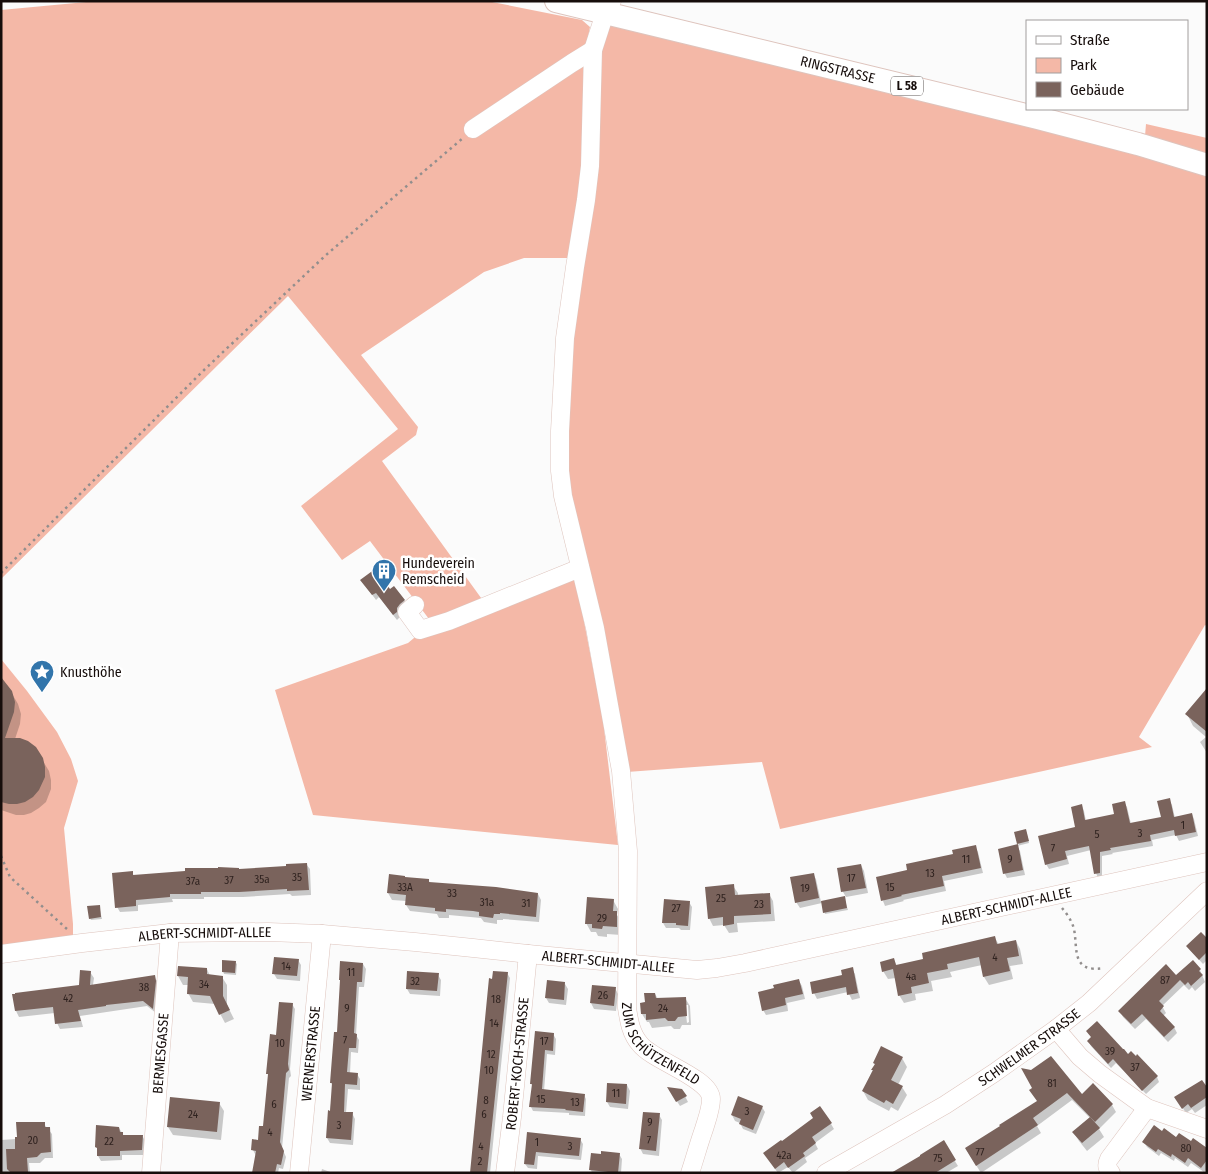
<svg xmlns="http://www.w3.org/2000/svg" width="1208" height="1174" viewBox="0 0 1208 1174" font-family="'Fira Sans Condensed',sans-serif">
	<rect width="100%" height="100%" fill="#fbfbfb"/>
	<path fill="#f4b8a7" d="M97,1H487L582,20L590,27L586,47L589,58L587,141L572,258H524L484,272L361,355L418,427L416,435L382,461L484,602L569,567L576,580L603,720L618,845L313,815L275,690L408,643L432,623L370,541L342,560L301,506L398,429L288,296L1,579V10Z
		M610,22L706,45L1207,172V626L1205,625L1139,737L1152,747L780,829L762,762L627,772L572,514L564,428L598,49Z
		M1146,124L1207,138V155L1145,136Z
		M1,659L27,691L57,732L71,759L78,781L64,828L73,924V938L1,945Z"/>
	<path fill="#0003" fill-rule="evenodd" d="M365,585L390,591L404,600L407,606L400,614L399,618L397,620L379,597L376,600Z
		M1,681L11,692L18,704L21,714L20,724L15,739L35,748L49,771L51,780V789L46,802L39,808L31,813L24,815H16L1,810Z
		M1207,690V753L1200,742L1206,737L1193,726L1187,714Z
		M1169,800L1172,805L1175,818L1192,814L1194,819L1198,836L1179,841L1176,835L1152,840L1153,846L1112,853L1113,854L1102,856V878H1098L1096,873L1091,850L1067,856L1069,864L1049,869L1046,864L1077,828L1082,806L1084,811L1086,821L1115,815L1124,802L1127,807L1131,824L1163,818Z
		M1026,831L1029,843L1017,846L1020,851L1025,875L1007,878L1004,872L999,850L1019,845L1018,843Z
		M975,847L978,852L983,873L944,881L946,891L903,900L904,901L885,906L883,901L909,871L954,855Z
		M306,864L310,869L311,895L292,896L290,894L243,897H204V899H172L173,902L138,905V911L120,912L117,907L132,872L134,876L288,867Z
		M861,865L864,871L868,893L846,897L843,892L838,869Z
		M813,874L816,879L821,902L844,898L848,910L825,914L822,903L800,908L796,902Z
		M390,875L405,878L429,881L430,883L538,894L541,900L539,922L503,919V920H497V924L484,922L481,918L449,915V918H439L437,914L410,911L406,905V901L392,900L388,893Z
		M733,886L738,893V896L769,894L773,901L775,921L737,923L738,932L729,933L724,925L713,926L709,918Z
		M613,900L618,909L617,915L621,921V935L607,934V937L598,936L596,932H591L586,923Z
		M689,902L692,907L690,930H681L679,928H666L663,923Z
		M99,906L102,919L91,920L90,918Z
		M995,938L999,945L1016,941L1020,949L1023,964L1010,966L1013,979L989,985L984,977L982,965L950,972L952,977L931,981L933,991L915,994L916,1000L904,1003L899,995L896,978L888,979L883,971L894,960L897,966L924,960Z
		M1207,940V960L1203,964L1191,951L1188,946Z
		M298,960L301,965L300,981L277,979L274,974Z
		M235,962L237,964L236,975L224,974L223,971Z
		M363,964L366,969L364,987H359L356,1035L359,1040L358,1053L351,1052L350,1074H357L360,1079V1090L348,1089L346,1113H352L355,1119L353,1145L330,1143L327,1138L333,1086L331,1083L338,1034L341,982L340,980Z
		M179,967L207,969L210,976L222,977L227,985V1005L234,1019L225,1023L215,1004L193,1002L188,993L189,985H183L178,976Z
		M852,969L855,974L860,998L852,1000L848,992L817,999L814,993L843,976Z
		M1200,970L1205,982L1195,991L1192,987L1189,990L1184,985L1162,1006L1166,1013L1163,1016L1174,1027L1177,1033L1168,1042L1146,1019L1135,1029L1123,1017L1120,1011L1176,977Z
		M90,972L94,978L93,985L154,977L158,982L156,1013L147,1006L80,1016L83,1027L60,1029L57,1023L55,1013L19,1017L16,1011L14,996L80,987Z
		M507,973L510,978L490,1173H471Z
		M438,975L441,980L440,996L410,994L407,989Z
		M799,981L802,986L805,999L787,1003L788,1011L766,1015L763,1010Z
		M565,984L568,989L566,1005L549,1003L546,998Z
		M615,988L618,994L616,1011L594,1009L591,1003Z
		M655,994L658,999L685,998L690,1006L691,1025H682L680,1029H674L671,1026L652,1028L649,1022H647L642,1014L646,1003ZM685,1005H688L689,1022L687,1023Z
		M292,1004L295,1009L290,1069L291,1076L289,1078L282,1148L286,1157L283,1169L279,1168L278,1173H253L256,1156L253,1150L259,1141L264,1128L269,1076L267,1073L278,1036Z
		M1087,1031L1157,1077L1159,1082L1146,1094L1116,1063L1111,1068L1091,1046L1089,1042L1092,1038Z
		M536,1033L553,1034L556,1039L555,1055L547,1054L544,1091L584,1095L586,1099L585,1116L569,1115V1113L533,1111L531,1107L533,1086L531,1084Z
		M902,1058L907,1067L898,1085L902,1087L907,1095L898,1111L891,1107L889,1111L868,1100L863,1091L875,1065L874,1063Z
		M1023,1070L1082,1096L1112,1105L1116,1112L1099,1129L1104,1137L1087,1151L1079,1141L1074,1133L1091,1119L1072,1100L1037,1126L1041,1133L981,1173L966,1149L1038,1102L1033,1088Z
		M627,1085L630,1091L628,1109L610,1107L607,1102Z
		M669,1089L682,1090L688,1102L680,1106Z
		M1207,1089V1105L1195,1113L1192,1109L1186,1113L1176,1098Z
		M219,1103L224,1111L221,1140L173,1135L168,1127Z
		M762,1107L765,1112L756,1134L743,1129L740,1123L735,1121L732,1115Z
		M659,1115L662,1120L659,1156L643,1154L640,1148Z
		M815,1119L831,1124L834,1129L815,1143L818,1149L805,1158L807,1162L793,1173L788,1167L778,1173L768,1159Z
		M44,1124L52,1134L53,1158H45L40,1163H29L30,1173H1V1140L16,1139Z
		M119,1128L124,1136L143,1137L145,1141L144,1155H122V1160L101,1161L98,1156V1149Z
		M528,1133L580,1139L583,1144L581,1160L538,1156L537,1169L528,1168L525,1164Z
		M1162,1133L1206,1148L1207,1147V1169L1204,1172L1191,1163L1188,1167L1175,1158L1174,1161L1161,1153L1159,1156L1147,1147L1144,1142Z
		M943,1142L958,1166L946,1173H894Z
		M592,1154H619L622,1159L621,1173H592L591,1170Z
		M322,1169L333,1173H321Z"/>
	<path fill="#7a635c" d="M375,569L390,589L394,586L405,600L400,604L397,608V612L393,615L376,593L372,595L360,580Z
		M1,677L12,691L15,702L14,712L5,738H20L28,741L36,747L43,758L45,767V777L39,790L33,797L25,802L17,804H9L1,802Z
		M1207,688V732L1185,714Z
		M1170,798L1174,817L1192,813L1196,832L1175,836L1174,830L1150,835L1151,841L1110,848L1111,850L1100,852V873L1094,874L1089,846L1065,851L1067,859L1045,865L1038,836L1075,827L1071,807L1082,804L1085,820L1114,814L1112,804L1125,801L1130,823L1161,817L1157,801Z
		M1026,829L1029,841L1017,844L1014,832Z
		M1018,844L1023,870L1003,874L998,849Z
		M976,845L981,868L942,876L944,886L901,895L902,896L881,901L876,877L907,870L906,864L953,854L952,850Z
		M307,863L309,890L287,891V889L239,892H201V894H170V897L136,900V906L115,908L112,873L133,871V875L185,871V868H218V867L239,868V869L286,866V864Z
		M861,864L866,888L841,892L837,868Z
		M814,873L819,898L795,903L790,877Z
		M389,874L405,876V877L429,879V882L496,887L538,893L536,917L500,913V914H494L493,918L479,916V912L473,911L446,909V912L435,911V908L405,905L406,895L387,893Z
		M734,884L735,895L770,893L771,914L734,916V924L723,926V917L708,919L705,887Z
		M845,896L847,908L823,913L821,901Z
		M587,897L614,899L613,911H617V927L603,926L602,929L592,928V924H585Z
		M664,899L690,901L688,926L676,925V923H662Z
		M100,905L101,917L89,919L87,906Z
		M1201,932L1207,938V952L1199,960L1186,946Z
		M995,936L997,944L1016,940L1019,956L1007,958L1010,971L983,977L979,957L947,964L948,969L927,973L929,983L911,987L912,993L898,996L893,969L882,972L880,962L894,958L896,965L923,959L922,953Z
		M274,957L299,959L297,976L272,974Z
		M222,960L236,961L235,973L222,972Z
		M1193,960L1201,969L1199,971L1203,975L1191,986L1188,982L1185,985L1180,980L1159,1001L1164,1006L1160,1011L1175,1027L1164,1037L1142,1014L1131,1024L1118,1011L1166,964L1176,975Z
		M340,961L363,963L362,982H357L354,1033L357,1034L356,1048H349L347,1072L358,1073L357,1085L345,1084L344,1112H353L351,1140L326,1138L328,1110L330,1111L332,1083H330L334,1032H337L340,980H339Z
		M178,966L207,968V974L223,976V996L230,1010L219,1015L210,996L187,994L188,977L177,976Z
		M853,967L858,993L847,995L846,987L812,994L810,982L842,975L841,970Z
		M80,970L91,971L90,985L155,975L156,981L153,1009L143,1001L106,1005V1006L78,1010L81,1021L55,1024L53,1007L15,1011L12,994H15V993L79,985Z
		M407,971L439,973L437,991L406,989Z
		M493,971L508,972L487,1173H470L489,978L492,979Z
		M799,979L803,994L785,998L786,1005L762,1011L758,992L774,988L773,985Z
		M547,980L565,982L564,1000L545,998Z
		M592,985L616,987L614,1006L590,1003Z
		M644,993H655L656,998L686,997L687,1016L678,1017L675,1021H668L665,1018L646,1020V1014H641L640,1003L645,1002Z
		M279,1002L293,1003L288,1064L289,1070L286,1073L280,1142L284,1151L281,1165L277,1164L275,1173H252L256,1151L251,1150L252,1139L258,1140L259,1126H263L268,1074H266L270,1034L276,1035Z
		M1097,1021L1123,1049H1124L1128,1054L1131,1051L1136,1056L1137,1054L1158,1076L1142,1091L1113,1059L1108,1064L1087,1041L1091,1037L1086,1031Z
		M535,1031L554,1033L553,1051L545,1050L542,1089L585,1094L583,1112L565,1110L566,1109L529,1107L532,1084H530Z
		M881,1046L903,1057L891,1080L903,1086L893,1104L886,1100L884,1103L862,1091L873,1070H871L875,1064L873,1063Z
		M1051,1056L1082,1094L1093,1083L1113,1104L1095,1122L1067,1093L1033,1118L1038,1125L976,1166L965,1148L1000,1126L999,1125L1037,1101L1029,1090L1032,1088L1021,1068L1031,1070Z
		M1202,1080L1207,1087V1097L1191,1108L1188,1104L1182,1109L1174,1097Z
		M607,1083L627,1084L626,1104L606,1102Z
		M667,1087L682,1089L687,1096L676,1102Z
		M738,1096L763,1106L753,1130L739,1124L741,1119L731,1115Z
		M170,1097L220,1102L217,1132L167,1127Z
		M820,1106L832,1123L812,1137L816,1143L803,1153L805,1156L788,1168L784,1162L775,1169L763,1153L781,1140L782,1141L813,1118L810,1113Z
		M643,1112L660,1113L656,1151L639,1149Z
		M1090,1117L1100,1128L1082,1143L1072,1132Z
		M16,1122H45V1127H50L51,1152L41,1153L37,1157L27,1158L28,1172L11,1173L7,1169L6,1149H15V1137H17Z
		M96,1125L119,1127L120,1132H123V1135H143L142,1150L120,1151V1156H97V1148L95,1147Z
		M1154,1125L1162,1131L1164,1128L1176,1137L1179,1133L1191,1141L1193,1138L1207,1148V1160L1201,1168L1188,1158L1185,1163L1172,1154L1171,1157L1158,1149L1156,1152L1142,1142Z
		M527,1132L581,1138L579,1156L536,1152L534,1165L524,1164Z
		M944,1140L956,1160L935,1173H891L920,1156V1155Z
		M601,1151L620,1153L618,1173L589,1170L591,1153L601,1154Z"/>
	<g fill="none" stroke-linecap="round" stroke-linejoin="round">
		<defs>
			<g id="minor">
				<path id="s1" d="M612,1L605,13L593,50L590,166L586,200L575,267L565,338L560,431V471L563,496L595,628L621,771L628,851L627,1008C629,1021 631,1034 640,1044C653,1061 711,1078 711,1099C711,1109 707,1119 704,1129C699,1143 695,1158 690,1173"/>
				<path d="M473,129L572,63L593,50"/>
				<path d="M415,605L407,612L420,630L449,621L580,568"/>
				<path id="s2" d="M1,954L82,943L170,933L268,932L322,934L415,942L473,948L528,954L697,970L717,968L745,963L1207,862"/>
				<path d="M1056,1029L1080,1057L1100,1074L1147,1108L1207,1129"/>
				<path id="s3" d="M151,1173L170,933"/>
				<path id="s4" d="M299,1173L322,934"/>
				<path id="s5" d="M505,1173L512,1117L528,954"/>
				<path id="s6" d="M826,1173L945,1105L994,1073L1056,1029L1089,1003L1207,891"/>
				<path d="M1111,1173C1107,1168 1106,1165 1109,1159L1147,1108"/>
			</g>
			<g id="major">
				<path id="s7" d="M556,1L1038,118L1138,144L1207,165"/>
			</g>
		</defs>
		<use href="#minor" stroke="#dec4bd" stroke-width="19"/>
		<use href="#major" stroke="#dec4bd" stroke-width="24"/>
		<path stroke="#928e8d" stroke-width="2.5" stroke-dasharray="2.5 4" stroke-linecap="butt" d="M1,573L205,369L326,255L463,138
			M1,856L10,877L68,930
			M1062,908C1067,914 1072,921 1074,929C1078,950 1071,973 1104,968"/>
		<use href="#minor" stroke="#fff" stroke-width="18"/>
		<use href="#major" stroke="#fff" stroke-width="22"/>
	</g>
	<defs>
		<symbol id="building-pin" viewBox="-11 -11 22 30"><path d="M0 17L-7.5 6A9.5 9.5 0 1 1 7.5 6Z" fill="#3275ab" stroke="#fff"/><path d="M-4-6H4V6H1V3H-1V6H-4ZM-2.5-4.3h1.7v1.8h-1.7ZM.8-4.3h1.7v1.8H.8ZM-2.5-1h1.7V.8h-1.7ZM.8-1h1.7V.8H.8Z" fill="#fff"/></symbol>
		<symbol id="sight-pin" viewBox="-11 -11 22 30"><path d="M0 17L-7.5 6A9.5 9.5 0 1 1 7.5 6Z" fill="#3275ab" stroke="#fff"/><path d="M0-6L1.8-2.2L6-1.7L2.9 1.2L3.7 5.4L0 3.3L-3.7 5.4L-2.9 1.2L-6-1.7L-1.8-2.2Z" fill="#fff"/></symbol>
	</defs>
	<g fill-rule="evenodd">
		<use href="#building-pin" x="370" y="557" width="28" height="38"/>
		<use href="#sight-pin" x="28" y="658" width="28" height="38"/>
	</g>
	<g text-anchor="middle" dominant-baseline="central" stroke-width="5" stroke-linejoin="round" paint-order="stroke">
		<g font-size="11" fill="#2f221f">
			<text x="1183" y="825">1</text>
			<text x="1140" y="833">3</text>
			<text x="1097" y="834">5</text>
			<text x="1053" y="848">7</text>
			<text x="966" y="859">11</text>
			<text x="1010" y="859">9</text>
			<text x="930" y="873">13</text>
			<text x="297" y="877">35</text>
			<text x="851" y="878">17</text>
			<text x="262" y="879">35a</text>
			<text x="229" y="880">37</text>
			<text x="193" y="881">37a</text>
			<text x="405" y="887">33A</text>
			<text x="890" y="887">15</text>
			<text x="805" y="888">19</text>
			<text x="452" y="893">33</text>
			<text x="721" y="898">25</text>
			<text x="487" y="902">31a</text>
			<text x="526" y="903">31</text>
			<text x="759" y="904">23</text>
			<text x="676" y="908">27</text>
			<text x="602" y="918">29</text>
			<text x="995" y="957">4</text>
			<text x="286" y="966">14</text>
			<text x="351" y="972">11</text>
			<text x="911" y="976">4a</text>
			<text x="1165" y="980">87</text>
			<text x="415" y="981">32</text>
			<text x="204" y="984">34</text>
			<text x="144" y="987">38</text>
			<text x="603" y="995">26</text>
			<text x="68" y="998">42</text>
			<text x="496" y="999">18</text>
			<text x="347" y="1008">9</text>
			<text x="663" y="1008">24</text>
			<text x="494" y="1023">14</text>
			<text x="345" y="1040">7</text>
			<text x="544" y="1041">17</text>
			<text x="280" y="1043">10</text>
			<text x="1110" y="1051">39</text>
			<text x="491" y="1054">12</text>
			<text x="1135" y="1067">37</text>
			<text x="489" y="1070">10</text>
			<text x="1052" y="1083">81</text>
			<text x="616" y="1093">11</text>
			<text x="541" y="1099">15</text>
			<text x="486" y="1100">8</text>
			<text x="575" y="1102">13</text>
			<text x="274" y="1104">6</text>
			<text x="747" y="1111">3</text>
			<text x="193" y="1114">24</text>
			<text x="484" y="1114">6</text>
			<text x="650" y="1122">9</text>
			<text x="339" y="1125">3</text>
			<text x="270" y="1132">4</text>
			<text x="33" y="1140">20</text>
			<text x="649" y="1140">7</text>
			<text x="109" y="1141">22</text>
			<text x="537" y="1142">1</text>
			<text x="481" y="1146">4</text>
			<text x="570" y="1146">3</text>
			<text x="1186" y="1148">80</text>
			<text x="980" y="1152">77</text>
			<text x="784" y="1155">42a</text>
			<text x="938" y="1158">75</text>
			<text x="480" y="1161">2</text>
		</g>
		<rect fill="#fff" stroke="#5c5654" stroke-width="1" x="891" y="76.5" width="32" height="19" rx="4"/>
		<g font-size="12" font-weight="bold" fill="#160d0b">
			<text x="907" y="86">L 58</text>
		</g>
		<g font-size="14" fill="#160d0b" stroke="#fff">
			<text stroke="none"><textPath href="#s7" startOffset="290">RINGSTRASSE</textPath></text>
			<text stroke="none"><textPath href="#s2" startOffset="1015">ALBERT-SCHMIDT-ALLEE</textPath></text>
			<text stroke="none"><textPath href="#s2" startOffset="205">ALBERT-SCHMIDT-ALLEE</textPath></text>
			<text stroke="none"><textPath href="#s2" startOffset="610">ALBERT-SCHMIDT-ALLEE</textPath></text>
			<text stroke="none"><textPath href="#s1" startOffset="1071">ZUM SCHÜTZENFELD</textPath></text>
			<text stroke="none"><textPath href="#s6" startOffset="239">SCHWELMER STRASSE</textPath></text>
			<text stroke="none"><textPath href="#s3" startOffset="120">BERMESGASSE</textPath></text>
			<text stroke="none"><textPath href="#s4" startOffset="120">WERNERSTRASSE</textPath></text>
			<text stroke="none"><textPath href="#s5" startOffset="110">ROBERT-KOCH-STRASSE</textPath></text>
		</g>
		<g font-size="14" fill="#160d0b" stroke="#fff" text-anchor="start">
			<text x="402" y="563">Hundeverein<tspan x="402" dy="16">Remscheid</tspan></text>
			<text x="60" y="672">Knusthöhe</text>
		</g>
	</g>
	<rect width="1208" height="1174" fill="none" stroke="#160d0b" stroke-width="5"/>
	<rect x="1026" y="20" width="162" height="90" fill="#ffffff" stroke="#a29e9d"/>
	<rect x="1036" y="36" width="25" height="8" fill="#ffffff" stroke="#a29e9d"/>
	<text x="1070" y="45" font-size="15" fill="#160d0b">Straße</text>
	<rect x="1036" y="58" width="25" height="15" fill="#f4b8a7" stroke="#a29e9d"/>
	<text x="1070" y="70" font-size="15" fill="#160d0b">Park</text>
	<rect x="1036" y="82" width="25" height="15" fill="#7a635c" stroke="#a29e9d"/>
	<text x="1070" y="95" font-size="15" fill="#160d0b">Gebäude</text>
</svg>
